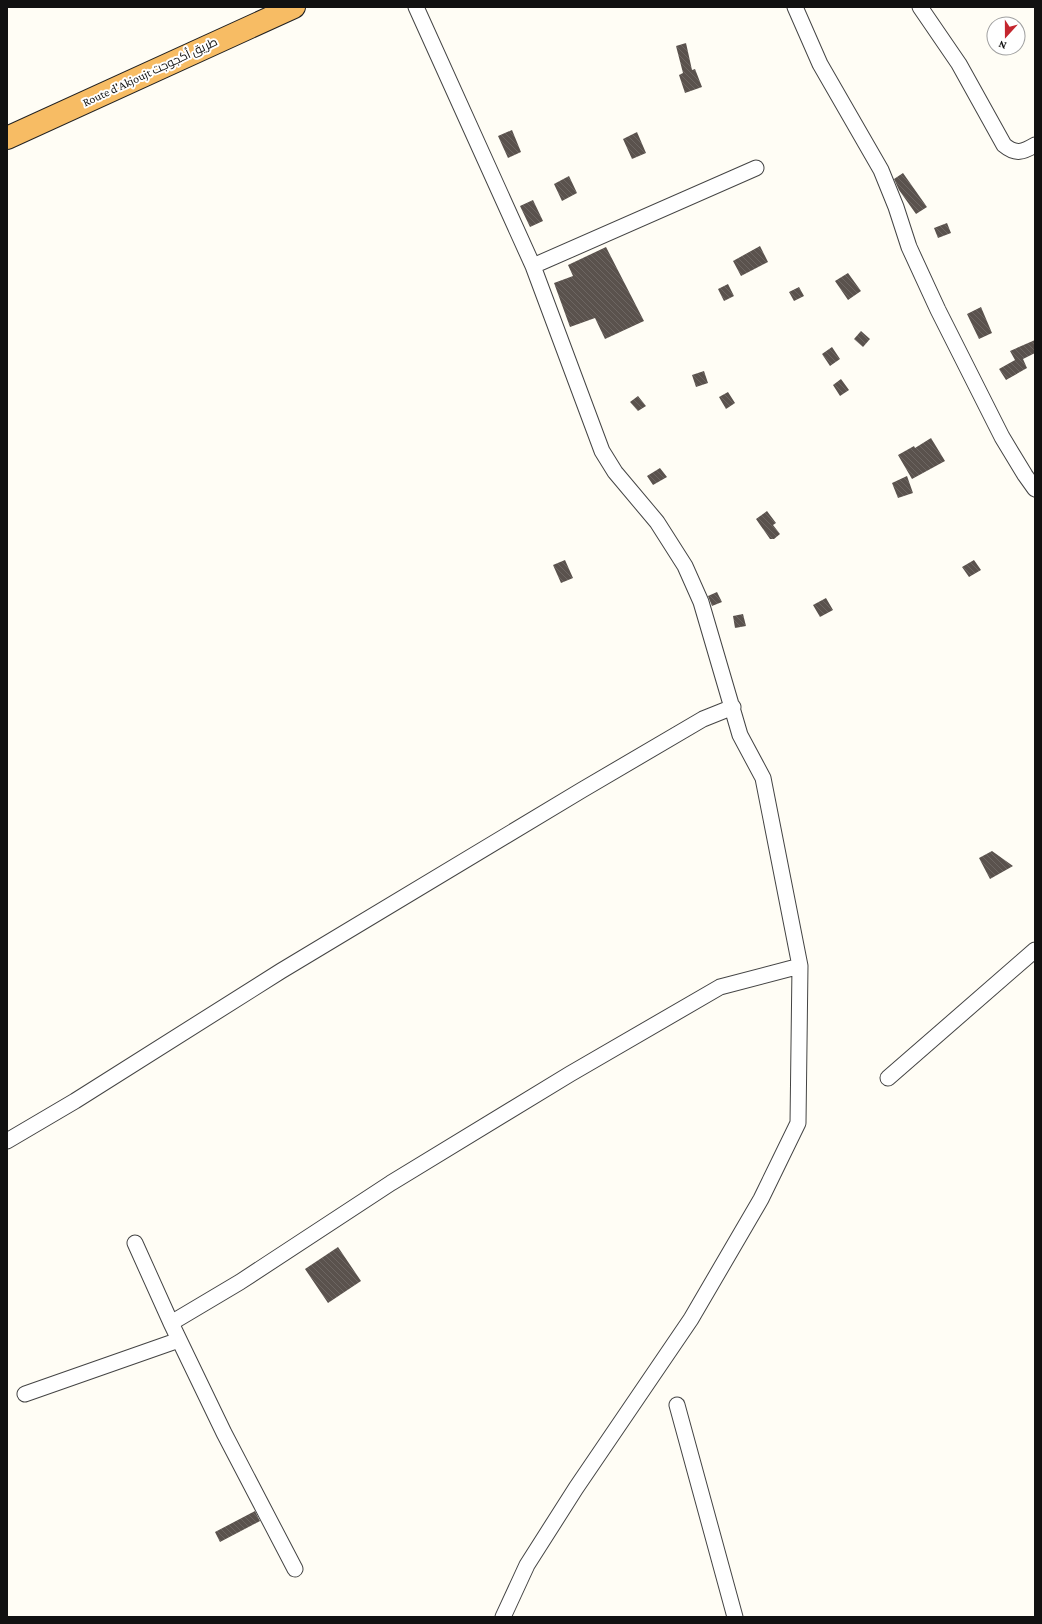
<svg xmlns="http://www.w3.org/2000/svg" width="1042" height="1624" viewBox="0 0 1042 1624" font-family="'Crimson Pro',Cairo,serif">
	<defs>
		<pattern id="building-back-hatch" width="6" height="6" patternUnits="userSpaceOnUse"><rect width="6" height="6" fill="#5a524d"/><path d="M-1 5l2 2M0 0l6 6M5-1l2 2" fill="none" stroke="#6d6662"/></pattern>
	</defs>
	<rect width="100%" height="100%" fill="#fffdf5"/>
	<path fill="url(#building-back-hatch)" d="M686,43L692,70L695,69L702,87L685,93L679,75L683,73L676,46Z
		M512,130L521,152L508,158L498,136Z
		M637,132L646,153L632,159L623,139Z
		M903,173L927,207L916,214L899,190L894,179Z
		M569,176L577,193L562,201L554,184Z
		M533,200L543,221L530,227L520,206Z
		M947,223L951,233L938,238L934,228Z
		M760,246L768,262L741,276L733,261Z
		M606,247L644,321L605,339L595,318L570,327L554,283L573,276L568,265Z
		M848,273L861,291L848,300L835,281Z
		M728,284L734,296L724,301L718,289Z
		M799,287L804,296L794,301L789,292Z
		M981,307L992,333L979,339L967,314Z
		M861,331L870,339L863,347L854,339Z
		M1035,340V353L1023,359L1027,368L1006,380L999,369L1015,360L1010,351Z
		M832,347L840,359L830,366L822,354Z
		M704,371L708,383L696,387L692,375Z
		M841,379L849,390L840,396L833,385Z
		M728,392L735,403L726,409L719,397Z
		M638,396L646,406L638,411L630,402Z
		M931,438L945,461L912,479L898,455L914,446L915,448Z
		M660,468L667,477L653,485L647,476Z
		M907,476L913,493L898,498L892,483Z
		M767,511L776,523L773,525L780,534L774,539H770L756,519Z
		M565,560L573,578L561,583L553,565Z
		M974,560L981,570L969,577L962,567Z
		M717,592L722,602L712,606L708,596Z
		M826,598L833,610L820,617L813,605Z
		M743,614L746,626L735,628L733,616Z
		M992,851L1013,866L990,879L979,858Z
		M338,1247L361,1281L328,1303L305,1269Z
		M255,1511L260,1521L220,1542L215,1532Z"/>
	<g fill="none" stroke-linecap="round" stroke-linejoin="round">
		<defs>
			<path id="minor" d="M416,7L533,266L602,451L615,472L657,522L685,566L701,602L740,735L763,778L800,966L798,1123L761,1199L691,1319L576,1488L527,1565L503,1617
				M795,7L820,64L881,170L896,207L909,247L938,310L1002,437L1025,475L1035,489
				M920,7L959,64L1004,145C1016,155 1023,152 1035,145
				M533,266L756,168
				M888,1078L1035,950
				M7,1141L75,1101L281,971L582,790L703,719L733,707
				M135,1243L171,1323L224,1433L295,1569
				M171,1323L240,1282L391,1183L570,1074L720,987L800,966
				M25,1394L179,1340
				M677,1405L735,1617"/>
			<path id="trunk" d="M7,138L294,7"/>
		</defs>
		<use href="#minor" stroke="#444" stroke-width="17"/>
		<use href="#trunk" stroke="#222" stroke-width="24"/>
		<use href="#minor" stroke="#fff" stroke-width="15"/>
		<use href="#trunk" stroke="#f7bc64" stroke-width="22"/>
	</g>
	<g text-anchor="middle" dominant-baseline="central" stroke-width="4" stroke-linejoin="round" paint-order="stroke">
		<g font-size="12" fill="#111" stroke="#fff">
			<text transform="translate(150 72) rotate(-25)">Route d'Akjoujt طريق أكجوجت</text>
		</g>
	</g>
	<rect width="1042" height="1624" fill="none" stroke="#111111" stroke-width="16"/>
	<g transform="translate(1006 36) rotate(201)"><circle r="19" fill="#ffffff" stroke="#a0a0a0"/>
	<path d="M0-3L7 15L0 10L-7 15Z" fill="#c4262e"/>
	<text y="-6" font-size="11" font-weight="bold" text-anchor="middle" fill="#111111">N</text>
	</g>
</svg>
